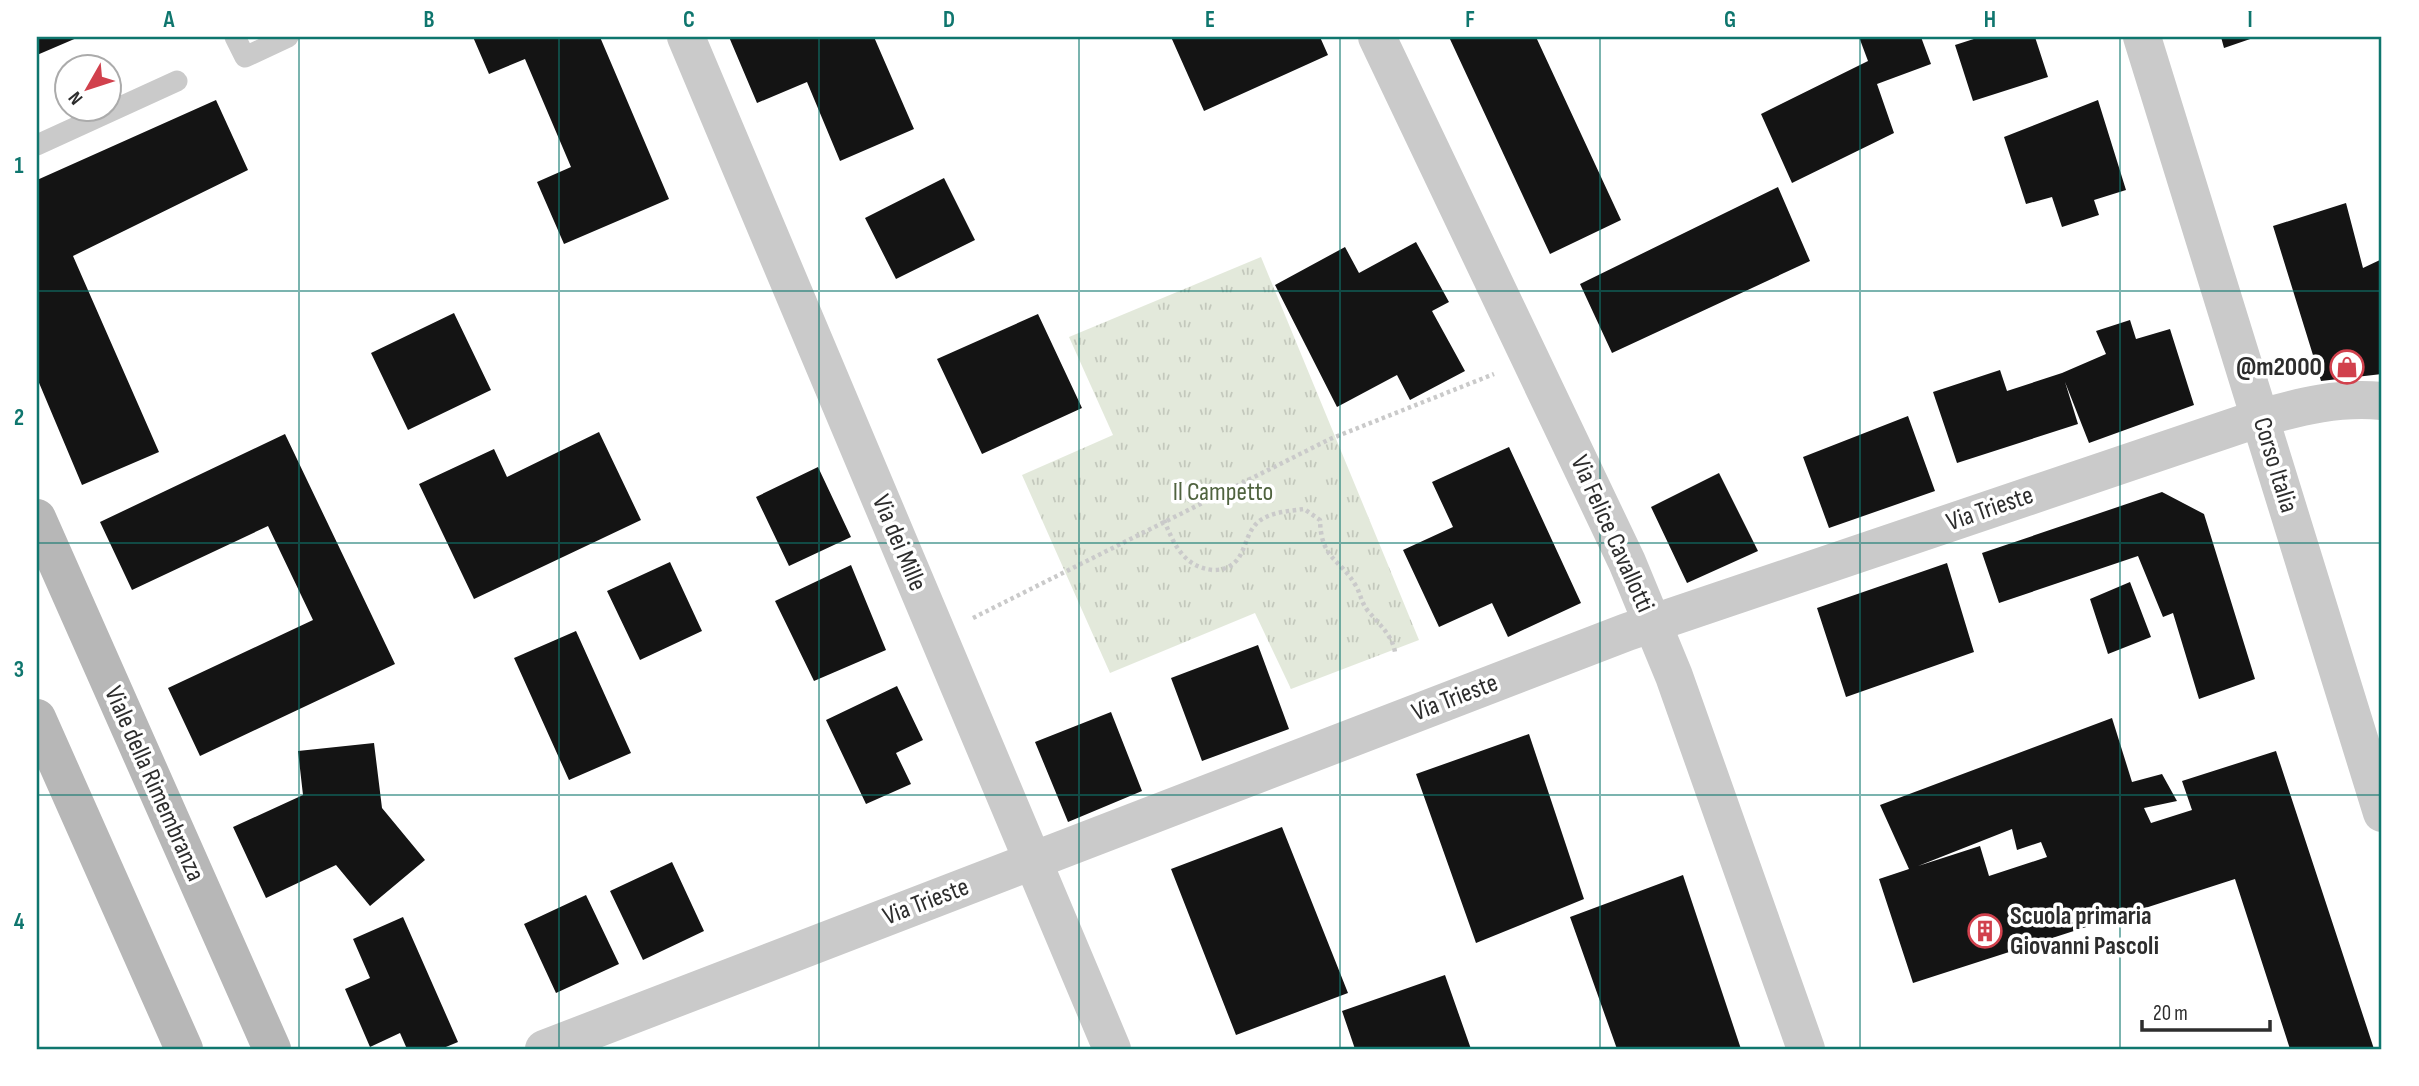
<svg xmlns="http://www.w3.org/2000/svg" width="2419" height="1086" viewBox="0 0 2419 1086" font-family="'Sofia Sans Condensed',sans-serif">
	<defs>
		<pattern id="park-tufts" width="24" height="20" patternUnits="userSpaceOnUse" patternTransform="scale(1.75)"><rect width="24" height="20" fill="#e3e9db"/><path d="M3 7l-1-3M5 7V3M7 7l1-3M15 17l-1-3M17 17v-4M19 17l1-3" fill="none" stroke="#c3c8bc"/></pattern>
	</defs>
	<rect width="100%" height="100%" fill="#fff"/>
	<path fill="url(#park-tufts)" d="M1261,257L1419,640L1291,689L1255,613L1110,673L1022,475L1113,435L1069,337Z"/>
	<path fill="#141414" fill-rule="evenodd" d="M37,37H79L37,55Z
		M473,37H600L669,199L564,244L537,182L571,167L525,59L489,74Z
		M729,37H874L914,129L840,161L807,82L757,103Z
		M1171,37H1320L1328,55L1204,111Z
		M1449,37H1536L1621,220L1550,254Z
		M1859,37H1921L1931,64L1877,84L1894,133L1792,183L1761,114L1868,61Z
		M1980,37H2035L2048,77L1973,101L1955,45Z
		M2221,37H2256L2224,48Z
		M216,100L248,170L73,256L159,452L82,485L37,378V180Z
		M2098,100L2126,190L2094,200L2099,215L2062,227L2052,197L2026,204L2004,137Z
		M944,178L975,240L896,279L865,218Z
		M1778,187L1810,261L1612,353L1580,284Z
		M2346,203L2363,268L2382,259V374L2321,381L2273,226Z
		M1416,242L1449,302L1432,311L1465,371L1410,400L1397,375L1337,407L1275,285L1345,247L1359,273Z
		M454,313L491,390L408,430L371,353Z
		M1038,314L1082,408L982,454L937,359Z
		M2130,320L2136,339L2170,329L2194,405L2089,443L2065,382L2078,424L1957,463L1933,392L2000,370L2007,391L2062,373L2106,354L2096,331Z
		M1908,416L1935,491L1829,528L1803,457Z
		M599,432L641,520L474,599L419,484L494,449L507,477Z
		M285,434L395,664L200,756L168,688L313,620L268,526L132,590L100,522Z
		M1509,447L1581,603L1508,637L1492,603L1439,627L1403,550L1453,527L1432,482Z
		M818,467L851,537L789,566L756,497Z
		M1719,473L1758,551L1687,583L1651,507Z
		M2162,492L2204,514L2255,679L2199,699L2173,613L2163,617L2138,556L1999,603L1982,553Z
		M670,562L702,631L640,660L607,591Z
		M1947,563L1974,652L1846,697L1817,608Z
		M851,565L886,650L814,681L775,601Z
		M2130,582L2151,637L2108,654L2090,599Z
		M576,631L631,753L569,780L514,658Z
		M1258,645L1289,729L1202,761L1171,678Z
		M897,686L923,740L896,753L911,784L866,804L826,720Z
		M1111,712L1142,791L1068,822L1035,742Z
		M2112,718L2132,782L2162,774L2177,801L2144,808L2151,823L2192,810L2182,781L2276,751L2374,1049H2290L2235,879L1913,983L1879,879L1909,869L1880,805ZM2012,829L2017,850L2041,842L2047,857L1989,876L1980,846L1918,866Z
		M1529,734L1584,899L1476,943L1416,774Z
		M374,743L382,808L425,860L370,906L336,865L266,898L233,827L303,795L298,751Z
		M1282,827L1348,993L1236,1035L1171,869Z
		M672,862L704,931L643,960L610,891Z
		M1683,875L1741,1049H1617L1570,917Z
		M586,895L619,964L556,993L524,924Z
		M403,917L458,1042L441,1049H407L400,1033L370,1047L345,989L370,978L353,939Z
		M1445,975L1471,1049H1355L1342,1011Z"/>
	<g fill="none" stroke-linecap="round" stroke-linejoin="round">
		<path stroke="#cacaca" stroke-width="4.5" stroke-dasharray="3.5 3.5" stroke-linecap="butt" d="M1164,520C1174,545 1184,567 1213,570C1224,570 1231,567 1237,560C1246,549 1246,533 1258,522C1270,512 1289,511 1304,509L1320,520C1321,560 1340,558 1356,586C1361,595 1361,602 1368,611C1379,624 1392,635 1395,652
			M973,618L1330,439L1494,374"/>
		<path stroke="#cacaca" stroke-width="21" d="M235,37L245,57L288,37
			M37,145L177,81"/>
		<path stroke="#cacaca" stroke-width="38" d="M686,37L1112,1049
			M1377,37L1627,562L1674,676L1806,1049
			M2142,37L2382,813
			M544,1049L1627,632L2260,418C2302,406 2339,397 2382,401"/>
		<path stroke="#b7b7b7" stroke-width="38" d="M37,518L272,1049
			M37,718L184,1049"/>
	</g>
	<path fill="none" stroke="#0f766e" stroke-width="2" stroke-opacity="0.55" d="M299,37V1049M559,37V1049M819,37V1049M1079,37V1049M1340,37V1049M1600,37V1049M1860,37V1049M2120,37V1049M37,291H2382M37,543H2382M37,795H2382"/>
	<defs>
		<symbol id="shop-ring" viewBox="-11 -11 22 22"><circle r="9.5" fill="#fff" stroke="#d1414d" stroke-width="1.5"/><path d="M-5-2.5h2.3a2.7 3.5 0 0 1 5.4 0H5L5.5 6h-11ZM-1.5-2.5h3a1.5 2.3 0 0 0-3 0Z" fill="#d1414d"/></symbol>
		<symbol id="building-ring" viewBox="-11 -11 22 22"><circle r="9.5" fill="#fff" stroke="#d1414d" stroke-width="1.5"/><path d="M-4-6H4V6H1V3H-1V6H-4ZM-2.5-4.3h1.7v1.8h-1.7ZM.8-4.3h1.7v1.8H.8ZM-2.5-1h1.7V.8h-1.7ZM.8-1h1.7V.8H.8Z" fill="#d1414d"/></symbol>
	</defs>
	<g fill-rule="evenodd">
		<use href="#shop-ring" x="2328" y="348" width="38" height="38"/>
		<use href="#building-ring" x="1966" y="912" width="38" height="38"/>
	</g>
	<g text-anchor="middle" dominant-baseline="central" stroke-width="7" stroke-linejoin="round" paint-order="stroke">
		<g font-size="26" font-weight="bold" fill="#2d2d2d" stroke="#fff" text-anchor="end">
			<text x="2322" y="367">@m2000</text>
			<text x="2010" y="916" text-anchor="start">Scuola primaria<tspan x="2010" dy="30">Giovanni Pascoli</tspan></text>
		</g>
		<g font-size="26" fill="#2d2d2d" stroke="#fff">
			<text transform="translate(2275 465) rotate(73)">Corso Italia</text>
			<text transform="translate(1990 509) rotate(-19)">Via Trieste</text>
			<text transform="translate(1612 534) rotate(66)">Via Felice Cavallotti</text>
			<text transform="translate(899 543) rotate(67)">Via dei Mille</text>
			<text transform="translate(1455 698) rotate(-21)">Via Trieste</text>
			<text transform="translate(154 784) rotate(66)">Viale della Rimembranza</text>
			<text transform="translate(926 902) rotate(-21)">Via Trieste</text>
		</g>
		<g font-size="26" fill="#50633f" stroke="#fff">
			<text x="1223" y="492">Il Campetto</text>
		</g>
	</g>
	<rect width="2419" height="1086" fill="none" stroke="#ffffff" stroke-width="77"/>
	<g transform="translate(88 88) rotate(231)"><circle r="33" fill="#ffffff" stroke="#ababab" stroke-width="2"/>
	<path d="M0-5L12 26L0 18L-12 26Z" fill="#d1414d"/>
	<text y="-10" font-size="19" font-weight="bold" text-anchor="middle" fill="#2d2d2d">N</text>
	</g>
	<path d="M2142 1020v10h128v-10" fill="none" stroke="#2d2d2d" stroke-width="3.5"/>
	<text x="2153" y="1020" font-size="21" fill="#2d2d2d" stroke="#ffffff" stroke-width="5" paint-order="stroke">20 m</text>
	<rect x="38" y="38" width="2342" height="1010" fill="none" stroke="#0f766e" stroke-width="2.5"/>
	<g font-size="23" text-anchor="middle" font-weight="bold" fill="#0f766e">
		<text x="169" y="27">A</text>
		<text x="429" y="27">B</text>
		<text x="689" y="27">C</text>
		<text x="949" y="27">D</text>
		<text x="1210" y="27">E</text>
		<text x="1470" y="27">F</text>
		<text x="1730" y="27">G</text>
		<text x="1990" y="27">H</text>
		<text x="2250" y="27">I</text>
		<text x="19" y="173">1</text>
		<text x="19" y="425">2</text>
		<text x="19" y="677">3</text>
		<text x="19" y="929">4</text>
	</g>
</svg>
